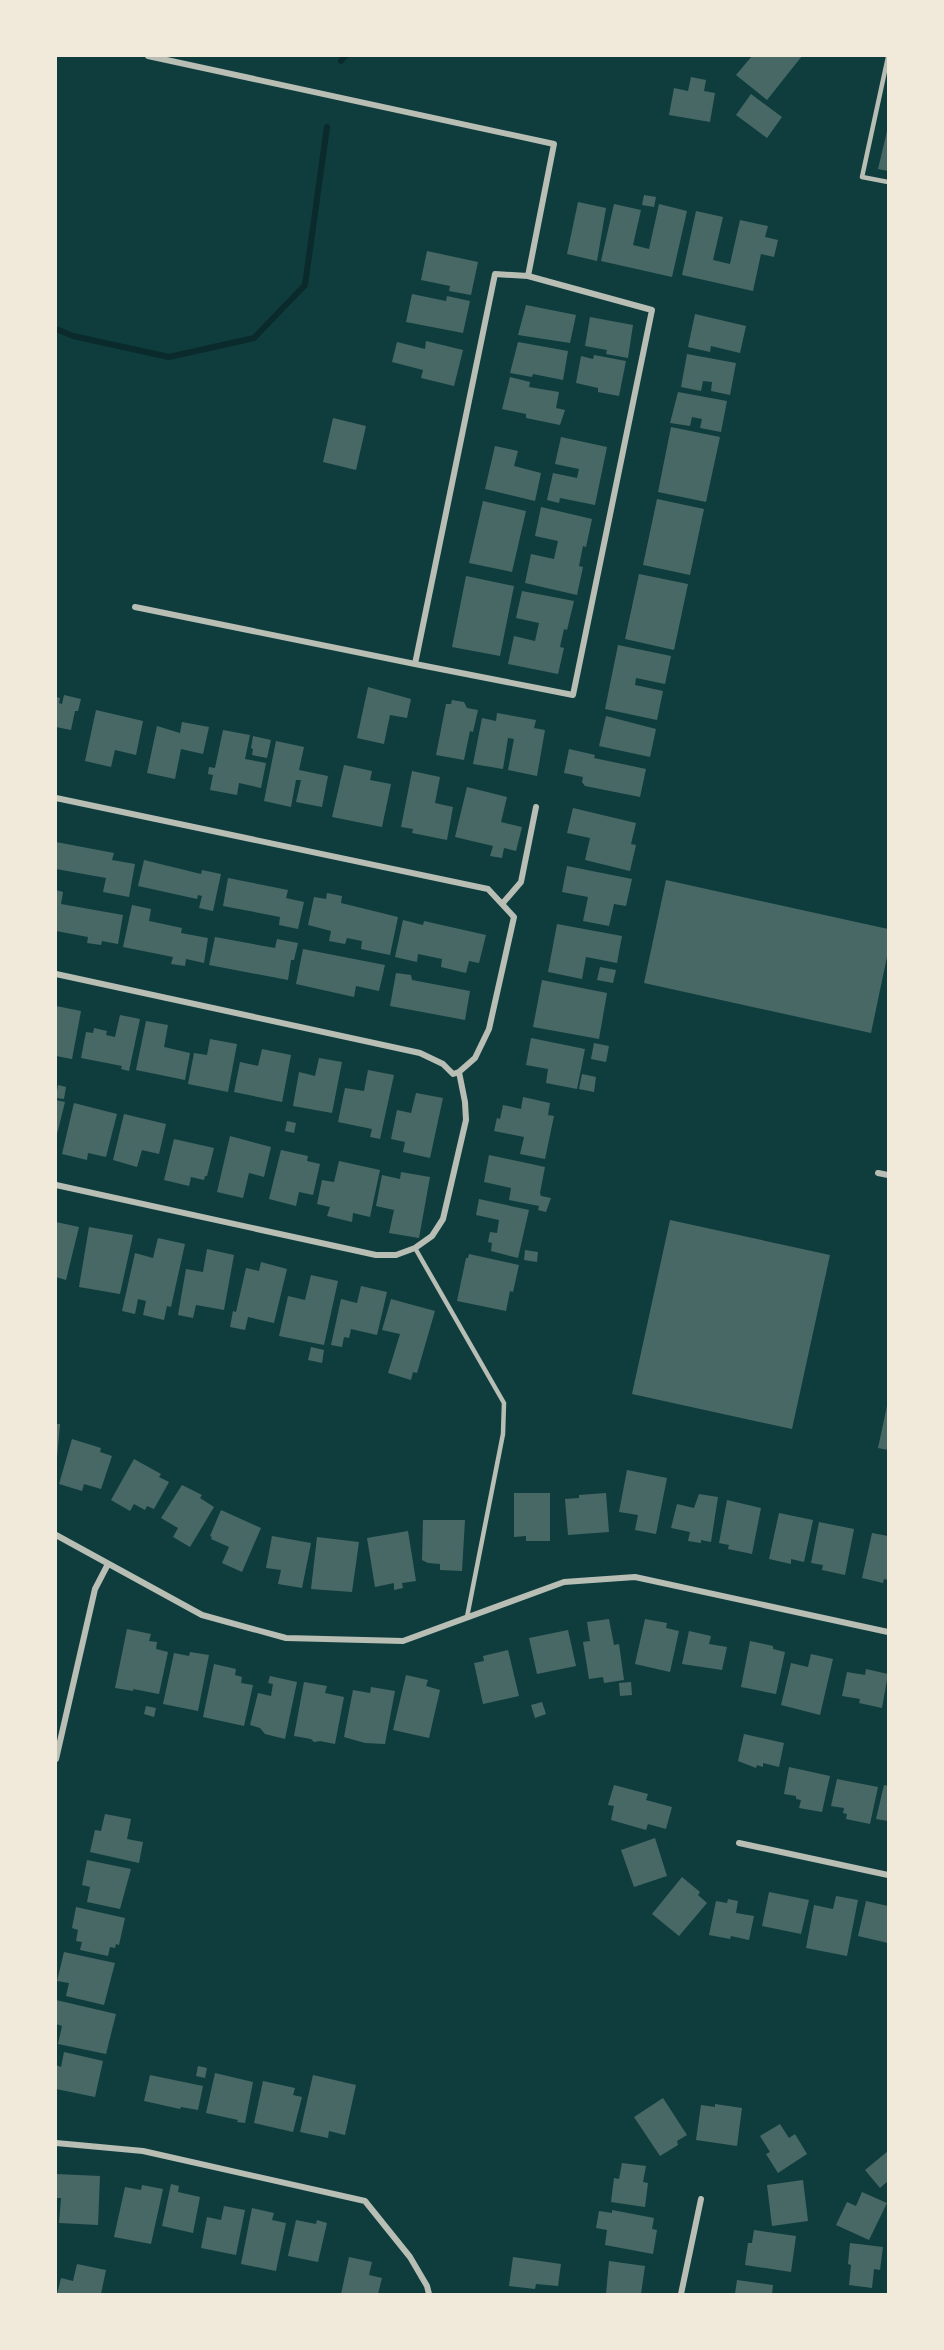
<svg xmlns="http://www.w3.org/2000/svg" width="944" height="2350" viewBox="0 0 944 2350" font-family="Merriweather,serif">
	<rect width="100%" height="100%" fill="#0f3d3e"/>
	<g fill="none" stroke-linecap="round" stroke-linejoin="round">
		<path stroke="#0a2a2b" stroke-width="6" d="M341,61L345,56
			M56,329L73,336L169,357L254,338L305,285L327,127"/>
	</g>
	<path fill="#486865" d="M752,56H802L767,100L736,75Z
		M691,77L706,80L704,91L715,93L710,122L669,115L674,88L688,91Z
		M751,94L782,117L767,138L736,115Z
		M888,127V171L878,169Z
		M644,195L656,197L654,207L642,205Z
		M578,202L606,208L597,261L567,254Z
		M614,204L641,210L633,245L649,249L659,204L687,211L672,277L601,261Z
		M696,211L723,217L713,260L730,264L740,220L768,226L765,237L778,240L774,257L761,254L753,291L682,275Z
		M427,251L478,262L471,295L449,291L450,286L421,280Z
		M412,294L446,301L447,296L470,301L463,333L406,322Z
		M526,305L576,315L570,343L518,335Z
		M695,314L746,326L740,353L711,346L710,352L688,347Z
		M590,317L633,325L628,358L606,354L607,350L585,346Z
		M426,341L463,350L454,386L421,378L423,370L392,362L397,342L425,349Z
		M518,342L568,351L563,380L533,374L532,377L510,373Z
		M687,354L736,363L730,395L711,391L712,382L703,381L701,391L681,387Z
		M594,355L626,361L619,396L598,392V388L576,383L581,356L593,359Z
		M510,377L530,382L529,387L559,392L556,408L565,410L560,425L526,418V414L502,409Z
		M678,392L727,401L721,432L700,428L702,419L692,417L690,426L670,423Z
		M333,418L366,426L356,470L323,462Z
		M671,427L720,437L706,502L658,492Z
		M561,437L607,447L595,505L560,498L559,503L547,500L553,473L577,478L579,469L555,464Z
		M495,446L518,451L514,466L541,473L535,501L485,489Z
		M657,499L704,509L690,575L643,565Z
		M483,501L526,511L512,572L469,563Z
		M541,507L592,519L586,547L583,546L579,566L583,567L577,595L525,583L531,554L554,559L558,541L535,536Z
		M639,574L688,584L674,650L625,639Z
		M466,576L514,586L500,656L452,647Z
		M522,591L574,601L567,630L564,629L560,647L564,648L558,674L508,664L514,636L535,641L539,623L516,618Z
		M618,645L671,656L665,684L636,678L635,685L663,691L657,720L605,709Z
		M368,687L411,699L407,718L390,715L384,744L357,738Z
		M64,695L81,699L78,711H75L71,730L56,727V697L60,698L59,703L62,704Z
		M452,700L464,702L467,708L478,710L473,732L470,731L464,760L436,755L446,704H451Z
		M96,710L143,721L136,755L115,750L111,767L85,761Z
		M497,713L536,720L534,728L545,730L537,776L508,770L514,739L508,738L503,769L473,764L482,718L496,721Z
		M606,716L656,729L650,757L599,746Z
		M182,722L209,727L203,754L181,749L175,779L147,773L157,726L180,733Z
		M223,730L250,735L245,759L266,763L261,788L239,783L237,795L210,790L213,775L208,774L209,767L215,768Z
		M253,736L271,740L267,758L252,755L253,749L251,748Z
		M276,741L304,747L299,770L328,776L322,807L296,802L301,780H296L291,807L264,801Z
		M569,749L595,755L594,758L646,769L640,797L585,786L582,782L583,777L564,773Z
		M344,765L372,771L370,780L391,784L382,827L332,817Z
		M412,771L440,777L435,803L453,807L447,840L412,833L413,829L401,827Z
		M467,787L507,797L501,822L522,827L516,851L504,848L502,858L490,856L493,846L455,837Z
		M573,808L636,823L631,844L636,845L630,871L585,860L590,838L567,833Z
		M56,842L114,853L112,860L135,864L129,897L103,892L106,878L56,869Z
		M144,860L201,874L202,870L221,874L213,911L199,908L202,896L198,895L197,899L138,886Z
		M567,866L632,879L626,906L614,904L609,926L583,921L588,897L562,892Z
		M228,878L288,890L286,898L304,902L298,929L279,925L280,917L223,906Z
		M666,880L888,929V952L871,1033L644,983Z
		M56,890L63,892L61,904L123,915L118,944L102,941L101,945L87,943L88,937L56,931Z
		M327,893L342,896L341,903L398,917L390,955L361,949L362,941L347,938L345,944L329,941L331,931L308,925L314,897L326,899Z
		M132,905L151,909L149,921L182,928L181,933L208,938L204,963L186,959L185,966L171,964L173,957L123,947Z
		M403,920L423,925L424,921L486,935L479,963L469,961L466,973L441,967L442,959L418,954L417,962L395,957Z
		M557,924L622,936L617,963L586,957L582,979L548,972Z
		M215,937L275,948L277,939L298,943L294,960H291L288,980L209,965Z
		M303,949L385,965L379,991L356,986L354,997L296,984Z
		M600,967L616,970L613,983L597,980Z
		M396,973L411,975L412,980L470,991L465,1020L390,1006Z
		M542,980L607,993L599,1039L533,1027Z
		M56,1006L81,1011L72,1059L56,1056Z
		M120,1015L140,1019L129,1071L121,1069L122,1066L81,1058L86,1032L93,1033L94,1028L107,1031L106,1035L115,1037Z
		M146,1021L168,1025L164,1047L190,1053L185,1080L136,1070Z
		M531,1038L585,1049L577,1089L546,1083L548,1069L526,1065Z
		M210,1039L237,1044L228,1092L188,1084L194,1053L207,1055Z
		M594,1043L609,1046L606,1062L591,1059Z
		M262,1049L291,1055L282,1102L234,1092L240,1062L258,1066Z
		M319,1058L342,1062L332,1113L293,1106L299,1072L315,1076Z
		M368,1070L394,1075L380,1139L370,1137L372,1129L338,1122L345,1088L364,1091Z
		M582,1074L596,1077L594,1092L579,1089Z
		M58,1085L66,1087L64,1099L56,1098Z
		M416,1093L443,1098L430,1158L403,1152L405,1142L391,1139L397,1110L411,1113Z
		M523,1097L550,1103L548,1115L554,1116L545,1159L520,1154L524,1137L494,1131L497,1118L500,1119L503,1105L521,1109Z
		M56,1100L65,1102L56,1138Z
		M74,1103L117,1114L106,1157L88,1153L87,1160L62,1154Z
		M124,1114L166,1124L159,1154L142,1150L137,1167L113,1160Z
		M287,1121L296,1123L294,1133L285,1131Z
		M230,1136L271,1147L264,1177L249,1173L243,1198L217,1192Z
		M174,1139L214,1148L207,1176H205L204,1180L191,1177L189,1186L164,1180Z
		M281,1150L308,1156L307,1161L320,1164L313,1195L299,1192L296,1206L269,1199Z
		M489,1155L545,1167L540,1193L541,1196L551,1198L546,1212L538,1210L539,1206L509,1200L511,1188L484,1182Z
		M339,1161L380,1170L370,1217L353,1213L352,1222L327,1216L330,1207L317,1204L322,1180L334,1182Z
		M401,1172L430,1177L419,1238L389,1233L394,1210L376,1206L382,1175L400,1179Z
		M479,1199L529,1210L518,1258L491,1251L492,1243L488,1242L490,1232L497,1233L499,1220L476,1215Z
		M670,1220L830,1255L792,1429L632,1394Z
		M56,1222L79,1227L66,1280L56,1277Z
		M89,1227L133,1235L120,1294L79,1287Z
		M158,1238L185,1244L171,1307L167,1306L164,1320L143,1315L146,1301L138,1299L135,1314L122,1311L135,1253L153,1258Z
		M207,1249L234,1255L224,1310L196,1305L193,1318L178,1315L186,1269L203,1272Z
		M525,1250L538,1252L537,1262L524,1260Z
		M469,1254L519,1265L513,1292L510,1291L506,1311L457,1301L466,1258H468Z
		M261,1262L287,1269L274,1323L248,1317L245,1330L230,1327L233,1311L236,1312L246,1268L259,1271Z
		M311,1275L338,1281L324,1345L279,1336L288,1296L305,1300Z
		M361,1286L387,1292L377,1335L351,1329L349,1338L344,1337L342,1347L331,1345L341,1299L357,1303Z
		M391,1299L435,1311L417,1373L413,1372L411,1380L388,1373L400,1334L382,1330Z
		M311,1347L324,1350L322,1363L308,1360Z
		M887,1406H888V1450L878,1448Z
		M56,1424H60L57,1457H56Z
		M72,1439L101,1448L100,1452L112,1456L101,1489L84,1484L82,1491L59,1484Z
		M134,1459L161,1474L159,1477L169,1482L154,1509L147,1506L145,1510L134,1504L130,1511L111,1500Z
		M627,1470L667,1478L656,1534L635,1530L638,1515L619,1512Z
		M182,1485L202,1495L200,1498L214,1507L190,1547L173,1537L178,1528L161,1518Z
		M514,1493H550V1541H526V1536L514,1537Z
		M606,1493L609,1532L568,1535L565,1499L579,1498V1495Z
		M699,1494L718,1497L711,1542L701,1540V1543L688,1541L690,1532L671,1528L677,1504L694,1508Z
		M727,1500L761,1508L752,1554L728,1549L729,1545L719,1543Z
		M221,1510L261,1528L242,1572L222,1563L229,1547L211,1539L212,1537L210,1536Z
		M779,1513L813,1520L804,1562L791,1559V1564L769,1559Z
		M423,1520H465L462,1571L440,1570V1564L428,1563L422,1560Z
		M819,1522L854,1529L845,1575L822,1570L823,1565L811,1563Z
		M408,1531L416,1581L402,1583L403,1588L394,1590V1583L375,1587L367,1538Z
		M872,1533L888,1536V1580L884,1579L883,1583L862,1578Z
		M272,1536L311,1543L302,1588L278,1584L281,1570L266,1568Z
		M317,1537L359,1542L352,1592L311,1589Z
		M609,1619L614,1645L619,1644L624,1680L604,1683L603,1677L589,1679L583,1642L590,1641L587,1622Z
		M645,1619L667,1623L666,1628L679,1631L670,1672L635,1664Z
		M127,1629L151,1634L149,1641L157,1642L156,1649L168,1652L159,1694L133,1689V1691L115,1688Z
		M568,1630L576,1666L537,1674L529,1638Z
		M689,1631L711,1636L709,1644L727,1647L722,1670L682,1664Z
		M750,1641L773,1646V1649L785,1652L776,1694L741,1687Z
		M508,1650L519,1696L483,1704L474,1663L484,1661L483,1656Z
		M190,1652L209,1655L198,1711L163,1704L174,1653L189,1656Z
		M811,1654L833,1659L820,1715L781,1705L791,1663L808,1667Z
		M214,1664L236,1669L235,1675L242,1677L241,1683L253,1685L244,1726L203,1717Z
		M866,1669L888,1674L882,1708L859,1703L860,1699L842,1696L847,1672L865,1675Z
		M406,1675L428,1680L426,1686L440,1690L429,1738L393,1730Z
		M270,1676L297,1682L285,1739L265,1734L260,1728L250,1725L258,1693L271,1696L273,1684L268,1683Z
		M304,1682L327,1686L325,1693L344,1697L335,1744L320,1741L314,1742L311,1739L294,1736Z
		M631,1682L632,1695L620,1696L619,1683Z
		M371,1687L395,1691L385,1744L365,1743L344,1737L353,1690L370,1693Z
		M542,1702L546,1714L535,1718L531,1705Z
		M146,1706L156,1708L154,1717L144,1714Z
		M744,1734L784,1743L779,1767L763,1763V1767L757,1765L756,1768L738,1761Z
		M789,1767L830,1776L822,1812L799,1808L801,1800L796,1799V1796L784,1794Z
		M837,1779L878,1787L870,1824L846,1819L847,1814L843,1813L844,1808L831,1806Z
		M614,1785L648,1794L646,1800L672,1807L666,1829L648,1824L646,1830L611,1820L614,1806L608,1805Z
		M884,1785L888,1786V1821L876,1819Z
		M105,1814L131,1819L127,1839L143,1842L139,1863L90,1852L95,1830L101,1831Z
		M655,1838L667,1876L634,1887L621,1850Z
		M87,1860L131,1869L120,1909L87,1902L90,1887L82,1885Z
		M682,1877L700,1892L698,1895L707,1903L679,1936L652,1914Z
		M769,1892L809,1900L801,1934L762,1926Z
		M836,1896L858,1900L847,1956L806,1948L814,1905L833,1909Z
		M728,1899L738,1901L736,1913L754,1916L749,1940L731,1936L730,1939L709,1935L716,1901L727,1903Z
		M866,1901L888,1906V1943L858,1936Z
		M76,1907L125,1918L119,1945L116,1944L115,1948L110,1947L108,1956L80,1950L82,1942L76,1941L78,1930L72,1928Z
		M64,1952L115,1963L104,2005L66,1996L69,1983L57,1981Z
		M56,2000L116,2014L106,2054L58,2044L62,2026L56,2024Z
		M64,2052L103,2061L95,2097L56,2089V2065L61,2067Z
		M198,2066L207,2068L205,2078L196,2076Z
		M215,2073L253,2082L245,2123L237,2122L238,2120L206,2113Z
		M150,2075L203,2086L198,2110L181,2107L180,2109L144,2101Z
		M313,2075L356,2085L345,2135L329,2131L328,2138L300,2132Z
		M263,2081L295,2088L293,2095L302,2097L293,2132L254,2123Z
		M663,2098L687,2135L677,2141L678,2145L660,2156L634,2117Z
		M715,2104L742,2108L737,2146L696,2140L701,2105L715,2107Z
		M780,2124L789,2138L795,2134L807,2154L778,2173L766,2154L770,2152L760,2136Z
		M888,2151V2181L880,2188L865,2170Z
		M622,2163L646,2166L643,2182L648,2183L645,2207L611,2202L614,2178L619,2179Z
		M56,2174L100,2176L98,2225L59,2223L61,2198H56Z
		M803,2180L808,2221L772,2226L767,2185Z
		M171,2184L179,2186L178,2192L200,2197L193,2233L162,2226Z
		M142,2185L163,2189L151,2244L114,2237L125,2187L141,2190Z
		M862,2192L887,2203L869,2240L836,2225L847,2202L856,2206Z
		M224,2206L245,2210L236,2255L201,2248L207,2217L221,2220Z
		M252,2208L274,2213L272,2220L286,2223L276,2271L241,2264Z
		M612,2210L654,2218L652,2229L657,2230L653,2254L605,2245L607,2230L596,2228L599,2211L612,2213Z
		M296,2220L316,2224L317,2220L327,2223L318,2262L288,2256Z
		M754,2230L796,2236L791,2272L745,2265L748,2243H752Z
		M850,2243L883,2247L880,2270L874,2269L872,2288L849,2285L851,2265L848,2264Z
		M349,2257L372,2262L369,2275L382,2278L378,2294H341Z
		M513,2257L561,2264L558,2286L536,2284L535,2289L509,2286Z
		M609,2261L645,2266L641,2294H606Z
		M77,2264L106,2270L101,2294H57L61,2278L73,2281Z
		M737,2280L773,2285L772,2294H735Z"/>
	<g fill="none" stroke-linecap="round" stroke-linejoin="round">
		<path stroke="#b8beb3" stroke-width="4.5" d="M888,57L862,177L888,182
			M415,1248L504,1403L503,1434L467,1617"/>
		<path stroke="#b8beb3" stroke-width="6" d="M148,56L554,144L528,276L495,274L415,664L573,695L652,310L528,276
			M135,607L415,664
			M56,798L488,889L514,917L489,1029L475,1058L459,1072
			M502,904L521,882L536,807
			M56,974L420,1053L443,1064L453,1074L459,1072
			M878,1173L888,1175
			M56,1185L376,1255H396L415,1248L432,1236L443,1219L466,1120L465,1102L459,1072
			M56,1535L202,1615L286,1638L403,1641L564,1582L635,1577L888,1632
			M56,1759L95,1589L108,1564
			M739,1843L888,1875
			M56,2143L143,2151L365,2201L410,2257L427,2286L429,2294
			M681,2294L701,2199"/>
	</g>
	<rect width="944" height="2350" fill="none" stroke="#f1e9da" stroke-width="114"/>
</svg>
